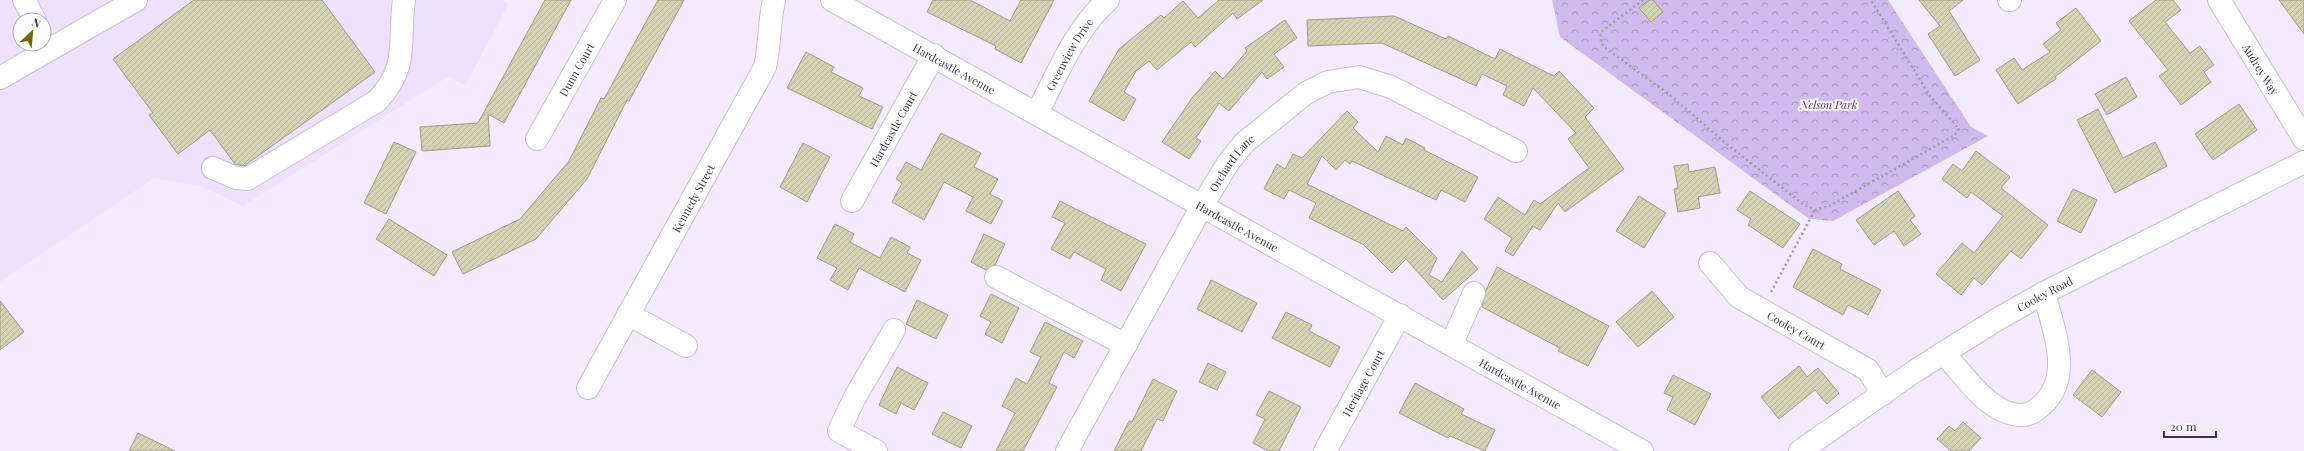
<svg xmlns="http://www.w3.org/2000/svg" width="2304" height="451" viewBox="0 0 2304 451" font-family="'Playfair Display',serif">
	<defs>
		<pattern id="park-crowns" width="20" height="18" patternUnits="userSpaceOnUse"><rect width="20" height="18" fill="#d0b9ed"/><path d="M2 6a3 3 0 1 1 6 0M12 15a3 3 0 1 1 6 0" fill="none" stroke="#aa97c1"/></pattern>
		<pattern id="building-hatch" width="6" height="6" patternUnits="userSpaceOnUse"><rect width="6" height="6" fill="#d2d3b5"/><path d="M-1 1l2-2M0 6l6-6M5 7l2-2" fill="none" stroke="#b5b69d"/></pattern>
	</defs>
	<rect width="100%" height="100%" fill="#f3ebfd"/>
	<path fill="#ede1fe" fill-rule="evenodd" d="M0,0H503L509,3L465,86L449,76L243,206L201,186L154,178L0,282ZM20,20H44V44H20Z"/>
	<path fill="url(#park-crowns)" d="M1552,0H1888L1971,127L1988,136L1833,221L1809,219L1560,37Z"/>
	<path fill="url(#building-hatch)" stroke="#9c9d80" d="M194,0H322L375,72L244,166L235,164L210,130L178,154L149,115L153,113L113,59Z
		M545,0H571L504,123L488,114L490,146L422,151L420,127L478,123Z
		M658,0H684L629,101L627,100L587,179L536,239L463,274L452,252L520,219L569,161L601,98L604,99Z
		M933,0H970L1010,21L1021,0H1054L1021,63L995,49L996,46L927,12Z
		M1219,0H1263L1237,19L1233,13L1195,47L1191,42L1157,70L1149,61L1136,71L1124,92L1136,99L1124,121L1089,101L1119,49L1161,15L1164,18L1183,1L1198,18Z
		M1649,0H1653L1663,12L1651,22L1639,8Z
		M1919,0H1963L1949,11L1980,60L1955,76L1928,34L1940,26Z
		M2156,0H2173L2181,10L2165,22L2190,53L2200,46L2214,65L2204,72L2211,82L2181,105L2159,76L2168,70L2129,21Z
		M2279,0H2304V34Z
		M2076,8L2101,41L2055,77L2056,79L2018,104L1996,70L2014,58L2022,70L2050,52L2043,44L2061,30L2056,23Z
		M1394,16L1446,39L1448,36L1495,59L1500,49L1554,76L1559,71L1594,108L1585,117L1624,169L1565,212L1558,203L1540,230L1533,226L1513,256L1505,251L1512,238L1484,219L1498,197L1525,215L1534,200L1540,204L1589,168L1568,139L1576,133L1533,88L1524,106L1503,95L1507,86L1482,74L1476,86L1382,43L1308,46L1307,20Z
		M1285,20L1297,38L1274,54L1284,67L1267,79L1262,72L1229,111L1219,103L1196,138L1201,141L1189,159L1162,142L1192,98L1215,71L1223,79L1247,51L1245,48Z
		M806,52L834,67L831,72L863,88L859,96L883,107L872,129L787,88Z
		M2126,77L2137,97L2107,115L2095,94Z
		M2239,104L2257,130L2213,160L2195,134Z
		M2098,109L2123,158L2155,142L2167,166L2115,193L2077,120Z
		M1347,111L1358,122L1353,128L1378,152L1386,136L1403,145L1406,138L1425,148L1424,150L1478,177L1465,202L1441,190L1436,200L1352,161L1350,164L1345,160L1336,170L1322,156L1307,184L1403,231L1406,227L1437,258L1429,275L1442,282L1462,251L1478,269L1443,300L1406,259L1392,273L1364,245L1309,218L1316,203L1289,190L1284,199L1264,189L1277,164L1285,169L1293,154L1302,158Z
		M941,133L981,153L974,167L998,179L990,194L1003,201L991,224L966,211L973,197L944,182L924,220L892,202L902,183L896,179L906,162L921,170Z
		M394,142L416,152L386,214L364,203Z
		M803,143L830,157L807,202L780,187Z
		M1976,151L2010,177L2001,188L2048,225L2021,259L2011,251L1982,285L1974,278L1961,295L1936,274L1962,243L1974,253L2003,216L1971,192L1967,198L1942,179L1953,164L1962,171Z
		M1688,164L1689,172L1715,167L1720,193L1698,197L1700,208L1678,212L1674,189L1678,188L1674,166Z
		M2073,189L2097,200L2081,233L2057,221Z
		M1750,191L1800,224L1783,248L1748,225L1751,219L1737,210Z
		M1898,191L1915,216L1910,220L1921,234L1904,246L1894,231L1874,245L1856,220Z
		M1639,196L1666,213L1644,248L1616,231Z
		M1060,201L1146,244L1121,291L1101,280L1106,269L1074,252L1070,259L1051,249L1065,223L1052,217Z
		M389,219L447,255L434,276L376,239Z
		M835,224L854,234L850,242L880,258L891,237L910,247L907,253L921,260L905,292L859,268L848,290L830,280L837,268L817,258Z
		M984,234L1005,244L995,265L986,270L971,262Z
		M1813,249L1842,264L1840,269L1881,290L1868,315L1848,305L1843,315L1793,287Z
		M1497,267L1609,326L1588,366L1558,351L1560,348L1482,307L1486,290Z
		M1211,280L1257,303L1242,332L1197,309Z
		M1652,291L1674,317L1638,347L1616,322Z
		M991,294L1019,308L1002,343L985,334L991,322L980,316Z
		M917,300L948,315L936,339L906,324Z
		M0,301L24,332L0,350Z
		M1286,312L1312,325L1309,331L1340,347L1330,367L1272,338Z
		M1045,322L1083,341L1074,358L1064,352L1049,383L1057,387L1023,451H996L1015,413L1002,406L1016,378L1027,384L1041,357L1030,352Z
		M1208,363L1226,372L1217,390L1199,382Z
		M1799,366L1807,377L1818,368L1839,393L1827,404L1815,390L1779,419L1761,397Z
		M897,367L928,383L914,410L901,403L896,414L879,405Z
		M2092,370L2121,392L2102,417L2073,395Z
		M1673,375L1711,394L1695,425L1667,410L1673,397L1664,393Z
		M1153,379L1177,391L1163,421L1157,419L1141,451H1114L1129,421L1132,422Z
		M1415,383L1464,409L1461,414L1495,430L1485,451L1450,436L1448,438L1399,413Z
		M1269,391L1301,407L1279,451H1268L1253,443L1265,419L1256,415Z
		M943,412L972,426L961,448L932,434Z
		M1963,422L1981,438L1969,451H1951L1937,439L1949,426L1955,431Z
		M138,433L175,451H129Z"/>
	<g fill="none" stroke-linecap="round" stroke-linejoin="round">
		<defs>
			<g id="minor">
				<path d="M24,0L35,20"/>
				<path id="s1" d="M832,0L1642,451"/>
				<path d="M2009,0H2010"/>
				<path id="s2" d="M2219,0L2304,139"/>
				<path d="M0,78L136,0"/>
				<path id="s3" d="M1037,113C1057,75 1075,29 1108,0"/>
				<path id="s4" d="M537,139L615,0"/>
				<path d="M213,168L236,178L247,179L377,101C410,66 398,42 404,0"/>
				<path id="s5" d="M852,201L934,55"/>
				<path id="s6" d="M1710,263L1739,297L1868,370L1883,394"/>
				<path d="M996,277L1126,345"/>
				<path d="M628,314L686,346"/>
				<path d="M1452,343L1474,293"/>
				<path d="M1943,353C1958,368 1972,389 1989,402C2002,412 2022,421 2036,410C2076,382 2054,332 2044,293"/>
				<path id="s7" d="M588,388L765,67C770,45 769,22 774,0"/>
				<path d="M876,451L839,431L854,399L894,330"/>
				<path id="s8" d="M1067,451L1202,206L1228,163L1244,143L1306,93L1328,82L1359,77L1391,87L1516,151"/>
				<path id="s9" d="M1325,451L1400,315"/>
				<path id="s10" d="M1800,451L1915,371L1996,320L2044,293L2304,162"/>
			</g>
		</defs>
		<use href="#minor" stroke="#c8bcd8" stroke-width="24"/>
		<path stroke="#a099a8" stroke-width="2.5" stroke-dasharray="2 3" stroke-linecap="butt" d="M1643,0L1602,31L1600,38L1604,47L1670,95L1729,146L1803,204L1815,210L1829,206L1955,135L1959,129L1930,96L1871,0
			M1771,292L1815,210"/>
		<use href="#minor" stroke="#fff" stroke-width="22"/>
	</g>
	<g text-anchor="middle" dominant-baseline="central" stroke-width="4" stroke-linejoin="round" paint-order="stroke">
		<g font-size="11" fill="#393440" stroke="#fcfcfc">
			<text stroke="none"><textPath href="#s3" startOffset="67">Greenview Drive</textPath></text>
			<text stroke="none"><textPath href="#s1" startOffset="140">Hardcastle Avenue</textPath></text>
			<text stroke="none"><textPath href="#s4" startOffset="80">Dunn Court</textPath></text>
			<text stroke="none"><textPath href="#s2" startOffset="81">Audrey Way</textPath></text>
			<text stroke="none"><textPath href="#s5" startOffset="83">Hardcastle Court</textPath></text>
			<text stroke="none"><textPath href="#s8" startOffset="332">Orchard Lane</textPath></text>
			<text stroke="none"><textPath href="#s7" startOffset="217">Kennedy Street</textPath></text>
			<text stroke="none"><textPath href="#s1" startOffset="464">Hardcastle Avenue</textPath></text>
			<text stroke="none"><textPath href="#s10" startOffset="291">Cooley Road</textPath></text>
			<text stroke="none"><textPath href="#s6" startOffset="111">Cooley Court</textPath></text>
			<text stroke="none"><textPath href="#s1" startOffset="788">Hardcastle Avenue</textPath></text>
			<text stroke="none"><textPath href="#s9" startOffset="78">Heritage Court</textPath></text>
		</g>
		<g font-size="11" font-style="italic" fill="#4e1e77" stroke="#fcfcfc">
			<text x="1829" y="104">Nelson Park</text>
		</g>
	</g>
	<g transform="translate(32 32) rotate(26)"><circle r="19" fill="#fcfcfc" stroke="#aeacb1"/>
	<path d="M0-3L7 15L0 10L-7 15Z" fill="#6b6b0a"/>
	<text y="-6" font-size="11" font-weight="bold" text-anchor="middle" fill="#393440">N</text>
	</g>
	<path d="M2164 431v6h52v-6" fill="none" stroke="#393440" stroke-width="2"/>
	<text x="2170" y="431" font-size="12" fill="#393440" stroke="#fcfcfc" stroke-width="3" paint-order="stroke">20 m</text>
</svg>
